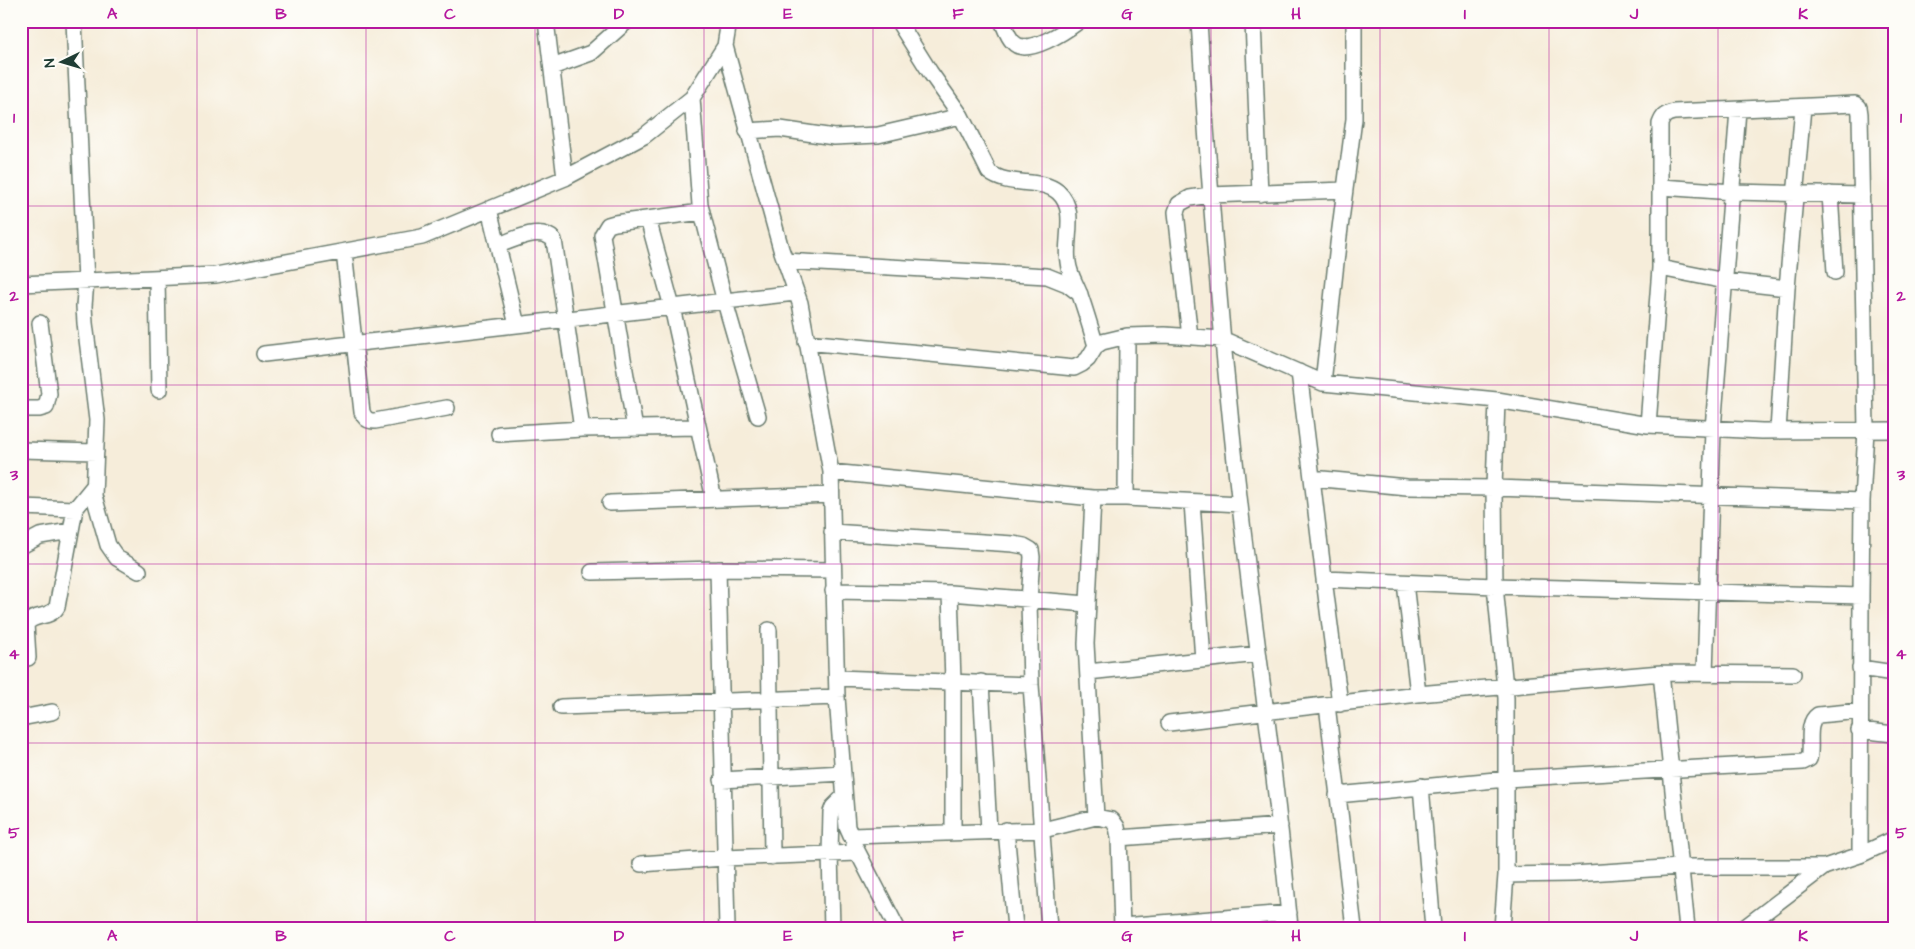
<svg xmlns="http://www.w3.org/2000/svg" width="1915" height="949" viewBox="0 0 1915 949" font-family="'Architects Daughter',sans-serif">
	<rect width="100%" height="100%" fill="#fdfcf7"/>
	<filter id="ink" filterUnits="userSpaceOnUse"><feTurbulence type="fractalNoise" baseFrequency=".02" numOctaves="2"/><feDisplacementMap in="SourceGraphic" scale="10" xChannelSelector="R" yChannelSelector="G"/><feConvolveMatrix kernelMatrix="1 2 1 2 8 2 1 2 1" color-interpolation-filters="sRGB"/></filter>
	<filter id="wash" filterUnits="userSpaceOnUse"><feTurbulence type="fractalNoise" baseFrequency=".0096" numOctaves="4" result="noise"/><feDisplacementMap in="SourceGraphic" scale="20" xChannelSelector="R" yChannelSelector="G"/><feGaussianBlur stdDeviation="1.12" result="paint"/><feColorMatrix in="noise" values="0 0 0 0 0 0 0 0 0 0 0 0 0 0 0 0 0 1.4 0 .05"/><feComposite in="paint" operator="in"/></filter>
	<g filter="url(#wash)">
		<rect width="100%" height="100%" fill="#f6edda"/>
	</g>
	<g filter="url(#ink)">
		<g fill="none" stroke-linecap="round" stroke-linejoin="round">
			<defs>
				<path id="minor" d="M74,21L86,281L84,306L85,323L97,420L94,496L108,545L117,558L139,571
					M546,21L565,178
					M729,21L725,46L781,249L800,303L831,472L837,697L847,827L851,836L1043,830L1096,817L1086,644L1093,498H1126L1127,336
					M898,21L930,72L961,116L989,172C1009,188 1040,177 1058,192C1078,210 1064,240 1068,262C1069,274 1076,284 1080,295C1086,312 1091,329 1096,346
					M1002,21C1005,28 1008,37 1013,42C1026,58 1067,30 1079,21
					M1199,21C1209,183 1221,344 1240,505C1256,646 1278,786 1290,928
					M1253,21L1260,194
					M552,67L591,53L627,21
					M692,98L700,205L725,302L758,416
					M747,131L780,129L834,137L878,135L961,116
					M1661,187L1733,192L1862,195
					M1830,194L1835,272
					M489,209L517,325
					M648,219L672,307L714,499
					M498,245C515,240 539,225 554,240L582,429
					M344,252L362,412C365,419 368,421 375,421L447,408
					M785,261L1047,276L1067,284L1080,294
					M1660,268L1725,281L1787,288
					M157,278L159,390
					M21,284L216,275L422,237L565,178L644,136L692,98L725,46
					M1190,337L1176,212L1179,204L1190,198L1210,195L1345,190
					M806,342L1074,368L1082,364L1088,359L1096,346L1102,342L1127,336L1165,335L1222,339L1323,383L1497,400L1648,425L1762,431L1894,430
					M264,354L795,293
					M1299,372L1312,478
					M1323,383L1338,244L1354,119V21
					M1497,400L1494,488L1495,586L1506,698V779L1803,762L1809,759C1813,746 1805,724 1818,715L1860,711
					M21,409H39L46,407L49,394L40,323
					M635,429L602,235L608,225L615,223L702,212
					M1778,431L1787,288L1803,107
					M499,434L582,429L698,427
					M21,450L96,452
					M831,472L1093,498
					M1126,498L1240,504
					M1192,502L1203,660
					M610,503L831,495
					M21,507L75,509
					M832,532L1013,544L1024,546L1031,550L1032,557L1029,601L1031,685L1049,928
					M21,546L40,536L70,531
					M718,569L727,928
					M592,572L718,569L833,570
					M1324,579L1340,704
					M1405,583L1418,694
					M833,591L950,593L1087,604
					M950,593L953,681V833
					M1861,596L1862,501
					M769,630L772,857
					M28,658L26,624C34,613 50,619 57,607L75,509L93,487
					M1860,668L1894,673
					M1088,672L1258,654
					M1661,673L1687,928
					M1705,673L1713,429L1738,110
					M837,678L1031,685
					M981,682L989,831
					M1327,705L1354,928
					M561,707L837,697
					M21,718L52,712
					M1169,723L1418,694L1661,673L1793,674
					M1859,730L1894,734
					M722,780L843,773
					M1421,786L1433,928
					M1337,795L1506,779V875L1573,874L1680,867H1824L1860,855L1861,596L1495,586L1324,579L1312,478L1407,487L1494,488L1862,501L1866,430L1860,114L1859,107L1855,104L1674,112C1665,114 1663,116 1660,124V268L1648,425
					M1096,817L1112,820L1117,827L1119,838L1122,928
					M1006,830L1015,928
					M1119,838L1280,826
					M854,845L897,928
					M1860,855L1894,839
					M641,864L724,858L857,853
					M1122,926L1289,913
					M832,928L830,854L831,812L833,807L844,796
					M1502,928L1506,875
					M1744,928L1824,867"/>
			</defs>
			<use href="#minor" stroke="#6a7b6e" stroke-width="18"/>
			<use href="#minor" stroke="#fff" stroke-width="15"/>
		</g>
	</g>
	<path fill="none" stroke="#b5179e" stroke-width="1" stroke-opacity="0.55" d="M197,21V928M366,21V928M535,21V928M704,21V928M873,21V928M1042,21V928M1211,21V928M1380,21V928M1549,21V928M1718,21V928M21,206H1894M21,385H1894M21,564H1894M21,743H1894"/>
	<rect width="1915" height="949" fill="none" stroke="#fdfcf7" stroke-width="55"/>
	<g transform="translate(62 62) rotate(265)" stroke="#fdfcf7" stroke-width="4" paint-order="stroke">
	<path d="M0-4L9 19L0 12L-9 19Z" fill="#1f3d34"/>
	<text y="-8" font-size="14" font-weight="bold" text-anchor="middle" fill="#1f3d34">N</text>
	</g>
	<rect x="28" y="28" width="1860" height="894" fill="none" stroke="#b5179e" stroke-width="2"/>
	<g font-size="16" text-anchor="middle" font-weight="bold" fill="#b5179e">
		<text x="112" y="19">A</text>
		<text x="281" y="19">B</text>
		<text x="450" y="19">C</text>
		<text x="619" y="19">D</text>
		<text x="788" y="19">E</text>
		<text x="958" y="19">F</text>
		<text x="1127" y="19">G</text>
		<text x="1296" y="19">H</text>
		<text x="1465" y="19">I</text>
		<text x="1634" y="19">J</text>
		<text x="1803" y="19">K</text>
		<text x="14" y="123">1</text>
		<text x="1901" y="123">1</text>
		<text x="14" y="301">2</text>
		<text x="1901" y="301">2</text>
		<text x="14" y="480">3</text>
		<text x="1901" y="480">3</text>
		<text x="14" y="659">4</text>
		<text x="1901" y="659">4</text>
		<text x="14" y="838">5</text>
		<text x="1901" y="838">5</text>
		<text x="112" y="941">A</text>
		<text x="281" y="941">B</text>
		<text x="450" y="941">C</text>
		<text x="619" y="941">D</text>
		<text x="788" y="941">E</text>
		<text x="958" y="941">F</text>
		<text x="1127" y="941">G</text>
		<text x="1296" y="941">H</text>
		<text x="1465" y="941">I</text>
		<text x="1634" y="941">J</text>
		<text x="1803" y="941">K</text>
	</g>
</svg>
